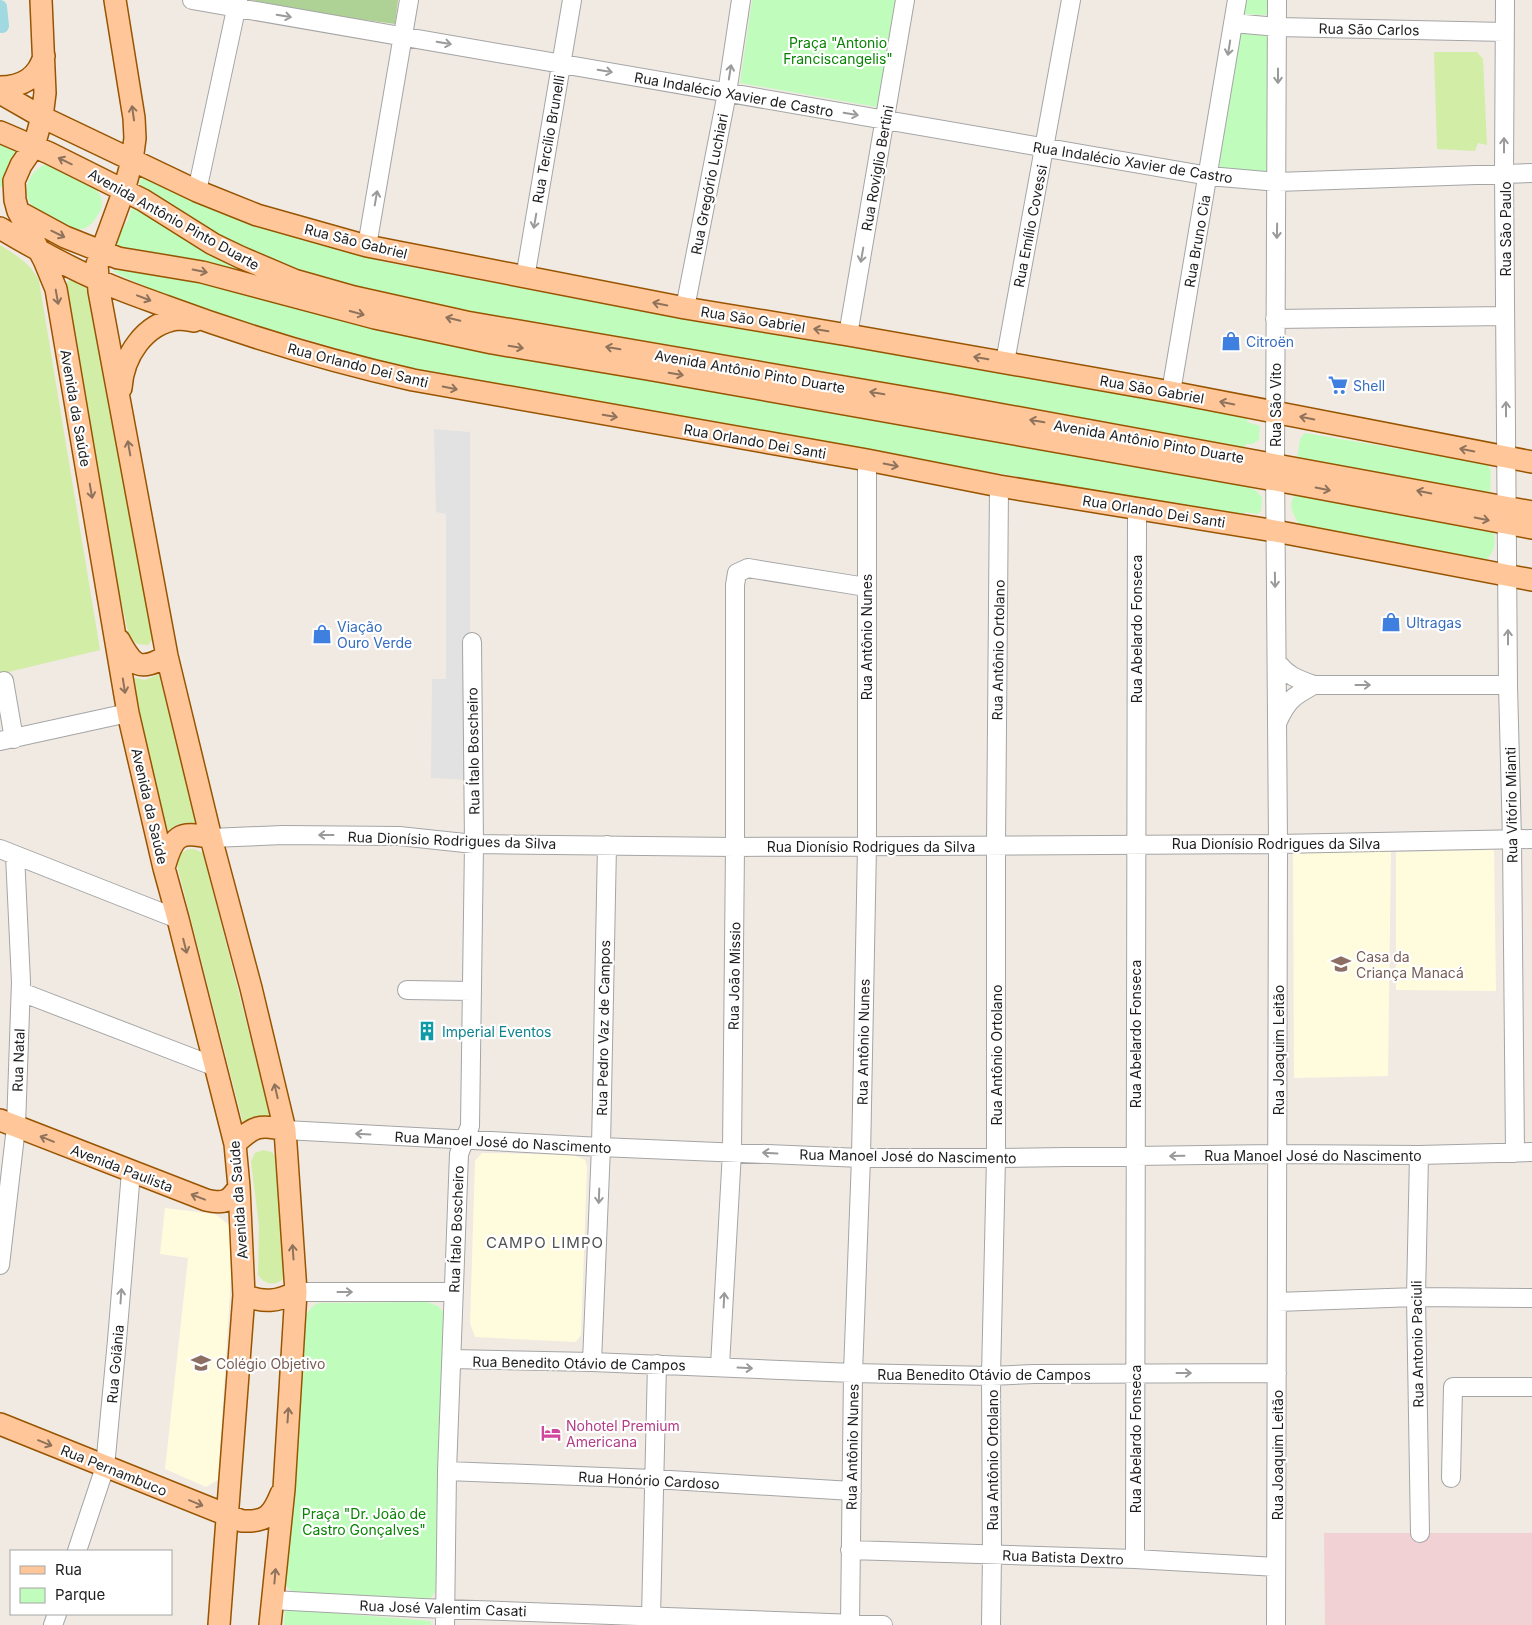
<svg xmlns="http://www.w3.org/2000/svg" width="1532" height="1625" viewBox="0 0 1532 1625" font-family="Inter,sans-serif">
	<rect width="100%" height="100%" fill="#f0eae3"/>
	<path fill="#f2d1d4" d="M1324,1533H1532V1625H1325Z"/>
	<path fill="#fffbdd" d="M1391,850L1388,1076L1294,1078L1293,851Z
		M1494,850L1496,991L1396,990V852Z
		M482,1153L574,1155L585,1160L587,1167L581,1335L576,1342L475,1337L470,1323L475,1161Z
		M165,1208L215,1214L228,1224L234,1231L218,1480L206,1487L165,1469L188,1258L160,1254Z"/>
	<path fill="#d1eda6" d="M1434,52H1477L1483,59L1487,145L1478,143L1475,151L1437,149Z
		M0,245C16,255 31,264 39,281L100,650L0,674Z
		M71,279L91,288L153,639L148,645L137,644L129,636L112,561L65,284Z
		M159,674L197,824C184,821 176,823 166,833L131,677L145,680Z
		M189,849H194L203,853L271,1119C260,1114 252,1115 243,1123L176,861L181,853Z
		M263,1150L272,1152L277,1159L285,1277C276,1287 265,1285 258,1275L259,1226L251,1161L255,1153Z"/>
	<path fill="#aed295" d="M250,0H398L395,24L336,16Z"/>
	<path fill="#c0fdbd" d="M752,0H898L877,107L740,83Z
		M1242,0H1268V15L1239,14Z
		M1236,32L1272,34L1269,175L1214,169Z
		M0,140L17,146L20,153L5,186L0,187Z
		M44,165H51C67,173 95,179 101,198C103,205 101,211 97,216C93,224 85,230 76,230C70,229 64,224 59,222C51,218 41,214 35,209C20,195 27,173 44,165Z
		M142,176L254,225L384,262L682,319L847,346L1248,417L1247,422L1260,426L1259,440L1252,444H1246L1245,448L466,316L296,274L217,237L139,184Z
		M136,205L257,274L256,278L116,247L115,241L128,220L132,207Z
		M121,270L164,273L1246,482V486L1255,490L1262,497L1261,511L1257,514L1245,512L1244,516L449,378C389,364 329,346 269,329C216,313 161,296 112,271Z
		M1305,433L1488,464L1491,471L1490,496L1297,459L1300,439Z
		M1298,494L1494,530C1495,544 1496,551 1485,561L1302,528C1295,519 1284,501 1298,494Z
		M427,1302L438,1306L446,1315L437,1590L429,1600L295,1594L286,1586L283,1580L304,1318L312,1307L318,1303Z
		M285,1609L431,1621V1625H284Z"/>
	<path fill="#e2e2e2" d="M434,429L470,432V780L431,778L432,679H446V514L436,512Z"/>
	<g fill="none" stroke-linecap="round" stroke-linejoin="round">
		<path stroke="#a1d9e0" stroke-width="14" d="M0,7L2,26"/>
		<defs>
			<path id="minor" d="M192,0L1209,176L1277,182L1532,173
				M1505,0L1504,173L1508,685L1512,840L1515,1153
				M1233,23L1278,27L1505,32
				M197,191L238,0
				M367,246L409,0
				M525,278L572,0
				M685,308L727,93L741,0
				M1275,319L1505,316
				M848,335L905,0
				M1005,362L1071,0
				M1171,392L1237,0
				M1277,662C1288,676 1297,679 1314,685
				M4,681L14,739
				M1278,721C1288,699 1294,696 1314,685H1508
				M0,741L128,713
				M211,838L283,835L399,836L474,844L735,847L1278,844L1532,839
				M0,849L178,919
				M407,990L472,991
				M21,992L216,1067
				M285,1130L601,1147L861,1158H996L1278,1154L1419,1155L1532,1152
				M1419,1155L1416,1297L1420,1533
				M0,1265L16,1127L21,982L15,855
				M296,1292H454
				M1277,1302L1416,1297L1532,1298
				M452,1359L592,1362L853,1373L991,1376L1034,1374L1277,1373
				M592,1362L601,1147L607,845
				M720,1366L732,1152L735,847V585L737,573L748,568L866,587
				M447,1471L654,1479L852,1491
				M1451,1478L1453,1387H1532
				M850,1550L1135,1559L1276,1567
				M77,1551L105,1467L117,1340L131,1172
				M1135,1559L1137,508
				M272,1600L421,1608L883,1625
				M651,1617L657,1364
				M850,1624L853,1373L861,1158L867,846V460
				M53,1625L57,1614
				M445,1625L447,1471L459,1154L470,1126L474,844L472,642
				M991,1625L992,1555L991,1376L996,1158V845L999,486
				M1276,1625L1278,844L1275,464L1277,0"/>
			<path id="major" d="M41,0L45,93L42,117L34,146L21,165L14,181L15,200L18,211L44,260L56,289L128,713L164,868L178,919L235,1144L239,1187L244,1295L219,1625
				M115,0L134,118L135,138L132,161L124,190L97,264L99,291L167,656L211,838L251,988L285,1130L296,1292L284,1489L270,1625
				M0,87C22,87 38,78 44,56
				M0,93L42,117L197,191L257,215L367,246L685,308L848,335L1171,392L1532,462
				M0,132L49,153L143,200L213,244L240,257L294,280L354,297L466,322L949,405L1532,512
				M19,212L65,237L118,258L202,272L375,318L492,343L647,369L1275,480L1532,528
				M0,228C32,247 64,265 98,280C119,290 143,298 165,306C246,336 329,361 413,380L867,460L999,486L1275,531L1532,580
				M121,388C123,357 144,323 178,319C183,319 189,320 194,321
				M119,640C133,666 139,672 167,656
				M164,868C173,836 178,830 211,838
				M0,1120L206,1200C224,1204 229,1202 239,1187
				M235,1144C253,1126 260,1124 285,1130
				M244,1295C263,1303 278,1302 296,1292
				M0,1424L242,1521C266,1522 272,1516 281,1494"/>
		</defs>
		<use href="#minor" stroke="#a5a5a5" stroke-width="20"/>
		<use href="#major" stroke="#985400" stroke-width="24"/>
		<use href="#minor" stroke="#fff" stroke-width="18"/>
		<use href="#major" stroke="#ffc799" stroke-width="21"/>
	</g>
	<defs><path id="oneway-shaft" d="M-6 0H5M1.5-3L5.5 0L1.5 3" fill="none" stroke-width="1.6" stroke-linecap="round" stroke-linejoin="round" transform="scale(1.25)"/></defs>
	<g stroke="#9a9a9a">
		<use href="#oneway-shaft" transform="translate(284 16) rotate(10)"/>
		<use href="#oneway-shaft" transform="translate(444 43) rotate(10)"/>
		<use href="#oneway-shaft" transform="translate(1229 48) rotate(99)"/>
		<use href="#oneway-shaft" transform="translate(605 71) rotate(10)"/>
		<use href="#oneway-shaft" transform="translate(730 72) rotate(-81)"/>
		<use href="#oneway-shaft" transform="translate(1278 76) rotate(90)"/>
		<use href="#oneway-shaft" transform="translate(851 114) rotate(10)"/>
		<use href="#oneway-shaft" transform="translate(1504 145) rotate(-90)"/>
		<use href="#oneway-shaft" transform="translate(376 198) rotate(-80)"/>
		<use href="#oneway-shaft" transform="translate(535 221) rotate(100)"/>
		<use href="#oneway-shaft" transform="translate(1277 231) rotate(91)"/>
		<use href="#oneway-shaft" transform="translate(862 255) rotate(100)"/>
		<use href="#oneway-shaft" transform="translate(1506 409) rotate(-90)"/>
		<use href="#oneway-shaft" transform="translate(1275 580) rotate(89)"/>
		<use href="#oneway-shaft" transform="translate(1508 637) rotate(-90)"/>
		<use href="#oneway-shaft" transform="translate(1363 685)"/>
		<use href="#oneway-shaft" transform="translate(326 835) rotate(-180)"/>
		<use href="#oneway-shaft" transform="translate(363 1134) rotate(-177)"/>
		<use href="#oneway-shaft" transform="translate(770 1153) rotate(-177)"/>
		<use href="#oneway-shaft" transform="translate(1177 1156) rotate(179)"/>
		<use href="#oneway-shaft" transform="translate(599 1196) rotate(92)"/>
		<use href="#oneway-shaft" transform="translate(345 1292)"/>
		<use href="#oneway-shaft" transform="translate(121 1296) rotate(-86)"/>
		<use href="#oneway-shaft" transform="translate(724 1300) rotate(-87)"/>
		<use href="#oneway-shaft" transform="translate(745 1368) rotate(3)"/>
		<use href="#oneway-shaft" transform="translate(1184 1373)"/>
	</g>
	<g stroke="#8e725c">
		<use href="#oneway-shaft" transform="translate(133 113) rotate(-98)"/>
		<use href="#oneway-shaft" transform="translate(65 161) rotate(-154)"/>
		<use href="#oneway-shaft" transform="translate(58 234) rotate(26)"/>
		<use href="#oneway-shaft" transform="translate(200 271) rotate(11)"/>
		<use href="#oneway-shaft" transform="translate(57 297) rotate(80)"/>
		<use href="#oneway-shaft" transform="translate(144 298) rotate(21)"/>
		<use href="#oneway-shaft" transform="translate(660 304) rotate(-169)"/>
		<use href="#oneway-shaft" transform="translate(357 313) rotate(15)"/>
		<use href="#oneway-shaft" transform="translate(453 319) rotate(-167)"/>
		<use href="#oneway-shaft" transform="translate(821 330) rotate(-171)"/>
		<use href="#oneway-shaft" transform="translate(516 347) rotate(9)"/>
		<use href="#oneway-shaft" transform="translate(613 348) rotate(-170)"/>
		<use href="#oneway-shaft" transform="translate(981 358) rotate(-170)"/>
		<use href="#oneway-shaft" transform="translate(676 374) rotate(10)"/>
		<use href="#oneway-shaft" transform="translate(450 388) rotate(11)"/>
		<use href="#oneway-shaft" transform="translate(877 393) rotate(-170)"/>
		<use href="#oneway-shaft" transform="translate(1227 403) rotate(-169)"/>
		<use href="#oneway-shaft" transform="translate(610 416) rotate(10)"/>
		<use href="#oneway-shaft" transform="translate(1307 418) rotate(-169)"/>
		<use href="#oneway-shaft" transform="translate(1037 421) rotate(-170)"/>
		<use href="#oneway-shaft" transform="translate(129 448) rotate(-100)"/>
		<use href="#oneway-shaft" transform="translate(1467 450) rotate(-169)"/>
		<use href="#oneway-shaft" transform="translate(891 465) rotate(11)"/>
		<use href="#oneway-shaft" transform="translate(1323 489) rotate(11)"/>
		<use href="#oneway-shaft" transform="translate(91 491) rotate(80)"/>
		<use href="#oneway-shaft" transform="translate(1424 492) rotate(-169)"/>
		<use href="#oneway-shaft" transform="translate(1482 519) rotate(11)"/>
		<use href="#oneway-shaft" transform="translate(124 686) rotate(81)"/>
		<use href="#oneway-shaft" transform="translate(185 946) rotate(76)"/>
		<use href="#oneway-shaft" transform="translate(276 1091) rotate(-103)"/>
		<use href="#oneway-shaft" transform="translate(47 1139) rotate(-158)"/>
		<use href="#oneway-shaft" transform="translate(198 1197) rotate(-159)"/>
		<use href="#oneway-shaft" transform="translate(293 1252) rotate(-94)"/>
		<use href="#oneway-shaft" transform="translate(288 1415) rotate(-86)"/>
		<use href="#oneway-shaft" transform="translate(45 1443) rotate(22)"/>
		<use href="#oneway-shaft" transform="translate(196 1503) rotate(22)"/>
		<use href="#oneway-shaft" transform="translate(275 1576) rotate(-85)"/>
	</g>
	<defs>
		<symbol id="shop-bare" viewBox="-9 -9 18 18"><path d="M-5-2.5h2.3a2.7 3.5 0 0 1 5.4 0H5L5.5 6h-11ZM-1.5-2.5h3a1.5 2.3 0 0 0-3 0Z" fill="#3f7fe0" stroke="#fff" stroke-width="2.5" paint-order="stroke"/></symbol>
		<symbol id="supermarket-bare" viewBox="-9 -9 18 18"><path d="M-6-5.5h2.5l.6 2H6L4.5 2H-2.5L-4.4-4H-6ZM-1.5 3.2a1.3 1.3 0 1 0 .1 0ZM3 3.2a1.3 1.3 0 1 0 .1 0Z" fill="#3f7fe0" stroke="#fff" stroke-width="2.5" paint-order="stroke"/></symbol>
		<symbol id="school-bare" viewBox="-9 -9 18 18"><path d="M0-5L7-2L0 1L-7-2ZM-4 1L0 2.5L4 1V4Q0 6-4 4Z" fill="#8d6e63" stroke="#fff" stroke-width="2.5" paint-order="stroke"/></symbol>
		<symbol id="building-bare" viewBox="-9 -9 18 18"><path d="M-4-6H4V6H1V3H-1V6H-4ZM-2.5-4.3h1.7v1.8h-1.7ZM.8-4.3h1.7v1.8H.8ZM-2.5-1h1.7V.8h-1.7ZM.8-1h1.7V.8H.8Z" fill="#0f9aa8" stroke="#fff" stroke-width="2.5" paint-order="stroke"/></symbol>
		<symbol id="hotel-bare" viewBox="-9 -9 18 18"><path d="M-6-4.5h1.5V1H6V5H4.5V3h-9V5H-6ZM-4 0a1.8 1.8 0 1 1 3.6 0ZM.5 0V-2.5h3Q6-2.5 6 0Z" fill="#d1479c" stroke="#fff" stroke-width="2.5" paint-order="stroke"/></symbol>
	</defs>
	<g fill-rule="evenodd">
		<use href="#shop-bare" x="1217" y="327" width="28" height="28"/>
		<use href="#supermarket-bare" x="1324" y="371" width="28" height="28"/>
		<use href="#shop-bare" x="1377" y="608" width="28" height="28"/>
		<use href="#shop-bare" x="308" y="620" width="28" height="28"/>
		<use href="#school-bare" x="1327" y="950" width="28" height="28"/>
		<use href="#building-bare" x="413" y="1017" width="28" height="28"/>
		<use href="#school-bare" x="187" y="1349" width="28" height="28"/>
		<use href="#hotel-bare" x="537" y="1419" width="28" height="28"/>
	</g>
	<g text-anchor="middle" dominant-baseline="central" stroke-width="4.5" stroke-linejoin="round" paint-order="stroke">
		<g font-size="14" fill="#1e1e1e" stroke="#fff">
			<text transform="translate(1369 29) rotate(1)">Rua São Carlos</text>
			<text transform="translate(734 94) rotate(10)">Rua Indalécio Xavier de Castro</text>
			<text transform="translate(548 139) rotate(-80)">Rua Tercílio Brunelli</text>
			<text transform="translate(1133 162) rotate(9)">Rua Indalécio Xavier de Castro</text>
			<text transform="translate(877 168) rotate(-80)">Rua Roviglio Bertini</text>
			<text transform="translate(709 184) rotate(-79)">Rua Gregório Luchiari</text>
			<text transform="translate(174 219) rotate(29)">Avenida Antônio Pinto Duarte</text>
			<text transform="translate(1030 226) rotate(-79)">Rua Emílio Covessi</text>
			<text transform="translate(1505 229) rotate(-90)">Rua São Paulo</text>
			<text transform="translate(356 241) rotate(14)">Rua São Gabriel</text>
			<text transform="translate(1197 241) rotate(-80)">Rua Bruno Cia</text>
			<text transform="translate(753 319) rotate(9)">Rua São Gabriel</text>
			<text transform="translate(358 365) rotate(14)">Rua Orlando Dei Santi</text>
			<text transform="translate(750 371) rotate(10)">Avenida Antônio Pinto Duarte</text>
			<text transform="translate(1152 389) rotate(10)">Rua São Gabriel</text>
			<text transform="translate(1275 405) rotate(-90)">Rua São Vito</text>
			<text transform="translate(76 408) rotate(80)">Avenida da Saúde</text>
			<text transform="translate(755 441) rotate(10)">Rua Orlando Dei Santi</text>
			<text transform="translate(1149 441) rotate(10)">Avenida Antônio Pinto Duarte</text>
			<text transform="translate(1154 511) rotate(9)">Rua Orlando Dei Santi</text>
			<text transform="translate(1136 629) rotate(-90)">Rua Abelardo Fonseca</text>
			<text transform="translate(866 637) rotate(-90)">Rua Antônio Nunes</text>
			<text transform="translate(998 650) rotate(-89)">Rua Antônio Ortolano</text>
			<text transform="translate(473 751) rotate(-91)">Rua Ítalo Boscheiro</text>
			<text transform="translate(1511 805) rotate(-91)">Rua Vitório Mianti</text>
			<text transform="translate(150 806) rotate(77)">Avenida da Saúde</text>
			<text transform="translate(452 840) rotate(2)">Rua Dionísio Rodrigues da Silva</text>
			<text x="1276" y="843">Rua Dionísio Rodrigues da Silva</text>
			<text x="871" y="846">Rua Dionísio Rodrigues da Silva</text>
			<text transform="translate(734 976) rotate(-89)">Rua João Missio</text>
			<text transform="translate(603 1028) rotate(-89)">Rua Pedro Vaz de Campos</text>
			<text transform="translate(1135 1034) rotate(-90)">Rua Abelardo Fonseca</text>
			<text transform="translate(863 1042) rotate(-89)">Rua Antônio Nunes</text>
			<text transform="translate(1278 1050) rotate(-90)">Rua Joaquim Leitão</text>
			<text transform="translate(996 1055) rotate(-90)">Rua Antônio Ortolano</text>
			<text transform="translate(18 1060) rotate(-88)">Rua Natal</text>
			<text transform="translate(503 1142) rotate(3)">Rua Manoel José do Nascimento</text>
			<text x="1313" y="1155">Rua Manoel José do Nascimento</text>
			<text transform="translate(908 1156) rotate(1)">Rua Manoel José do Nascimento</text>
			<text transform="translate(122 1168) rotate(21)">Avenida Paulista</text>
			<text transform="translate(238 1200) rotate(-94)">Avenida da Saúde</text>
			<text transform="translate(456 1229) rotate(-88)">Rua Ítalo Boscheiro</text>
			<text transform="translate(1417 1344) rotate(-91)">Rua Antonio Paciuli</text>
			<text transform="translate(579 1363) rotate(1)">Rua Benedito Otávio de Campos</text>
			<text transform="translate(115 1364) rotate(-85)">Rua Goiânia</text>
			<text x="984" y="1374">Rua Benedito Otávio de Campos</text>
			<text transform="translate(1135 1439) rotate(-90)">Rua Abelardo Fonseca</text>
			<text transform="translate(852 1447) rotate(-89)">Rua Antônio Nunes</text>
			<text transform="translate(1277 1455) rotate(-90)">Rua Joaquim Leitão</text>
			<text transform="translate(992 1460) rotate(-90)">Rua Antônio Ortolano</text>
			<text transform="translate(114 1470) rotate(22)">Rua Pernambuco</text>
			<text transform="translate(649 1480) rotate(3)">Rua Honório Cardoso</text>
			<text transform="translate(1063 1557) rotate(2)">Rua Batista Dextro</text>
			<text transform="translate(443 1608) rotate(2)">Rua José Valentim Casati</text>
		</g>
		<g font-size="14" fill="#088404" stroke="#fff">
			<text x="838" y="42">Praça "Antonio<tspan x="838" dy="16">Franciscangelis"</tspan></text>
			<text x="364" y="1513">Praça "Dr. João de<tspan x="364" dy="16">Castro Gonçalves"</tspan></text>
		</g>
		<g font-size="14" fill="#366cbe" stroke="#fff" text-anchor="start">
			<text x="1246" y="341">Citroën</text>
			<text x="1353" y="385">Shell</text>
			<text x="1406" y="622">Ultragas</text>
			<text x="337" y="626">Viação<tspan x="337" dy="16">Ouro Verde</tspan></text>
		</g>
		<g font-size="14" fill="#785e54" stroke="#fff" text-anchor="start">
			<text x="1356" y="956">Casa da<tspan x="1356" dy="16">Criança Manacá</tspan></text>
			<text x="216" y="1363">Colégio Objetivo</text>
		</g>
		<g font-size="14" fill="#0d838f" stroke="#fff" text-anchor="start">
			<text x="442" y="1031">Imperial Eventos</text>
		</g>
		<g font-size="14" fill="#b23c85" stroke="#fff" text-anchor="start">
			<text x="566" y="1425">Nohotel Premium<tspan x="566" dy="16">Americana</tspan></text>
		</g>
		<g font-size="15" letter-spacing="1" fill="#515151" stroke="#fff">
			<text x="545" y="1242">CAMPO LIMPO</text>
		</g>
	</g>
	<rect x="10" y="1550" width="162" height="65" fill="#ffffff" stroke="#a5a5a5"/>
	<rect x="20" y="1566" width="25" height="8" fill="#ffc799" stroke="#a5a5a5"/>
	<text x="55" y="1575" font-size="15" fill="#1e1e1e">Rua</text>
	<rect x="20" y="1588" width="25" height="15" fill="#c0fdbd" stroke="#a5a5a5"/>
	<text x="55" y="1600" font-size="15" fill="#1e1e1e">Parque</text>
</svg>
